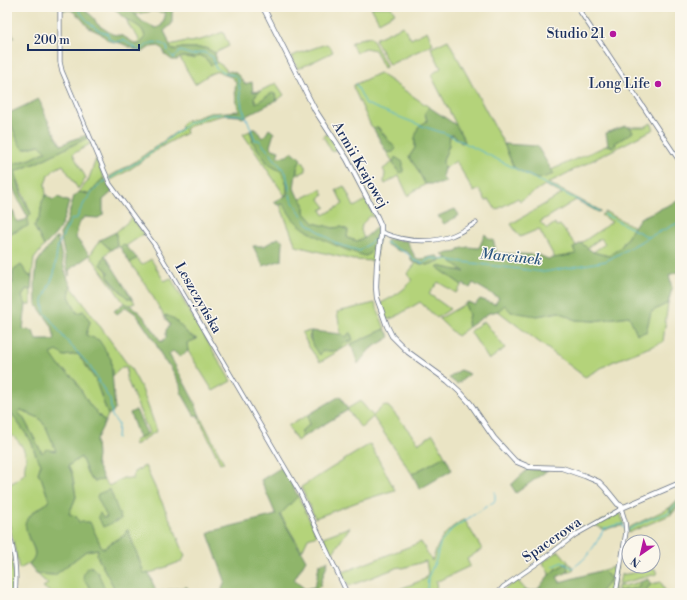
<svg xmlns="http://www.w3.org/2000/svg" width="687" height="600" viewBox="0 0 687 600" font-family="'Libre Bodoni',serif">
	<rect width="100%" height="100%" fill="#fbf7ec"/>
	<filter id="ink" filterUnits="userSpaceOnUse"><feTurbulence type="fractalNoise" baseFrequency=".025" numOctaves="2"/><feDisplacementMap in="SourceGraphic" scale="8" xChannelSelector="R" yChannelSelector="G"/><feConvolveMatrix kernelMatrix="1 2 1 2 8 2 1 2 1" color-interpolation-filters="sRGB"/></filter>
	<filter id="wash" filterUnits="userSpaceOnUse"><feTurbulence type="fractalNoise" baseFrequency=".012" numOctaves="4" result="noise"/><feDisplacementMap in="SourceGraphic" scale="16" xChannelSelector="R" yChannelSelector="G"/><feGaussianBlur stdDeviation="0.9" result="paint"/><feColorMatrix in="noise" values="0 0 0 0 0 0 0 0 0 0 0 0 0 0 0 0 0 1.4 0 .05"/><feComposite in="paint" operator="in"/></filter>
	<g filter="url(#wash)">
		<rect width="100%" height="100%" fill="#eae4c4"/>
		<path fill="#b4d37a" stroke="#68816c" d="M127,7H165L166,9L165,13L153,11L135,14Z
			M371,7H391L395,13L379,22Z
			M127,20C136,24 144,28 145,38L140,44H136L139,41C138,33 128,29 127,20Z
			M403,26L411,39L427,31L433,44L389,65L375,39Z
			M223,32L229,46L215,53L206,48H182L174,50L171,49L170,45L186,41L191,42L208,38Z
			M371,37L386,65V67L384,68L375,50L365,48L356,53L351,43L359,39Z
			M448,40L504,144L514,168L554,173L551,170L608,145L613,147L616,145L615,143L633,132L630,127H645L651,123L654,129L548,183L601,211L598,212L576,200L540,222L547,229L555,223L556,226L560,225L576,245L573,248L576,254L555,258L539,229L520,237L511,224L562,194L545,185L520,201L518,198L496,210L489,199L486,201L479,189L474,192L456,161L444,169L443,161L449,145L450,135H454L461,143L465,142L431,75L441,68L431,48Z
			M326,44L330,46L333,52L298,69L291,56Z
			M200,55L206,59L211,65L217,62L224,67L227,71L225,75L218,71L210,74L195,84L180,58L181,57L195,58Z
			M379,73L429,107L425,113L427,121L415,138V148L409,157L416,167L425,183L426,184L411,193L408,196L399,176L385,184L384,182L385,173L383,169L393,162L387,153L393,152L386,137L378,127L373,128L371,126L353,87L354,85Z
			M276,83L284,95L277,100L275,94L256,103L254,97L260,91Z
			M227,112L225,115C211,118 197,122 185,129L186,133L161,147L129,170L111,180L109,177L133,163L182,128L181,125L184,122L210,113Z
			M9,118L19,144L24,149L40,145L47,151L31,159L13,164L7,150V119Z
			M250,131L253,139L252,141L268,164L282,172L287,185V192L285,196L243,134Z
			M327,134L337,149L332,152L323,136Z
			M87,138L90,144L73,154L86,178L78,189L63,165L55,169L48,176L45,184L46,195L42,202L40,217L34,226L44,246L34,259L32,276H29L21,265L13,271L14,283L7,282V233L9,234L16,232L31,214L15,172L28,166L34,164Z
			M96,159L104,178L100,181L89,194L79,192L88,181Z
			M300,161L304,163L306,171L297,175V168Z
			M344,186L354,207L366,200L374,217L370,216L362,224L361,230L364,239L357,241L347,238L348,230L341,227L333,228L314,223L304,212V204L301,199L321,189L324,195L319,198L326,207L321,210L324,215L343,204L336,190Z
			M283,204L309,232L344,249L366,256L378,242L375,261L353,260L296,246L280,205Z
			M606,212L634,227L621,247L609,256L593,252L605,244L601,238L587,248L581,243L612,222L601,215Z
			M132,218L144,234L126,246L123,244L120,247H117L116,232Z
			M100,240L111,250L105,255L101,265C110,271 106,275 111,281C117,288 124,297 133,300L135,303L130,305L124,303L90,255Z
			M137,258L142,265L151,259L164,281L171,278L188,309L231,381L213,391L188,351L187,343L196,339L188,334L184,329L166,315L165,318L148,288L130,263Z
			M448,258L466,272L438,266V268L462,285L456,293L438,282L429,294L450,309L437,318L420,302L395,317L387,320L381,303C394,296 404,291 412,280L407,274L416,263L428,265Z
			M71,286L128,365L130,367L142,389L157,431L135,445L134,441L149,433L126,377L127,367H122L112,377L111,359L86,335L90,322L84,311L77,313L69,296Z
			M26,289L31,290V304L26,305L22,297Z
			M375,303L385,329L347,346L320,362L309,347L302,333L303,332L311,331L309,338L320,355L322,350L335,351L343,344L353,340L350,332L346,337L341,334L337,312Z
			M668,303L663,342L612,362L585,377L498,311L505,304L537,316L559,312L575,320L594,321L629,316L646,332L651,312Z
			M465,304L469,315L467,322L469,327L457,336L439,319Z
			M484,321L505,348L489,360L470,331Z
			M57,350L64,356L78,354L95,379L108,415L105,422L89,404L74,378L60,367L50,354Z
			M360,401L373,416L384,405L389,407L419,443L433,434L445,456L412,474L373,417L361,428L347,409Z
			M7,407L31,441L35,453L41,464L38,473L41,477L49,500L46,504L33,512L27,534C36,553 41,559 19,569L7,513V486L17,480L25,473C24,468 25,465 26,460C26,448 17,438 7,432Z
			M21,410L39,418L46,427L57,451L42,453L24,419L18,412Z
			M308,415L309,425L302,430L301,438L297,441L288,426Z
			M198,416H200L224,463H220Z
			M370,444L395,490L360,501L315,518L301,487Z
			M81,457L89,477L94,481L104,480L109,486L123,478L133,479L134,472L145,466L174,528L185,556L182,561L153,572L144,573L128,530H126L125,535C118,539 110,542 105,548H102L97,538L69,514L76,497L72,473L68,466Z
			M298,496L317,535L308,538L302,551L280,514Z
			M669,508L672,514L628,533V528Z
			M618,512L620,513L624,523L622,526L613,527L605,530L595,525Z
			M464,519L482,549L467,559L470,566L436,582L437,593H390L425,579L428,573L426,561L403,568L399,567L349,586L341,573L421,542L432,561C440,538 444,532 464,519Z
			M350,527L332,554L323,537Z
			M99,549L97,555L99,560L117,593H107L102,584L90,587V593H51L43,587L48,584L37,574L55,575L86,551Z
			M559,551L574,569L568,572L567,564L556,569L549,575C549,570 544,567 543,562Z
			M11,555L14,578L12,593H7V556Z
			M617,566L614,593H600L611,579L603,570Z
			M655,569L657,574L619,584L621,575Z
			M517,580L525,589L521,593H500Z
			M640,582V585L634,589L618,591V586H624Z
			M661,582L666,593H644L651,584Z"/>
		<path fill="#8fb56a" stroke="#557264" fill-rule="evenodd" d="M62,7H82L94,18L97,24L112,34L123,36L136,44H140L145,38C144,27 136,25 127,20C122,17 117,11 112,7H127L143,22L156,28L161,26C164,21 167,12 165,7H176L172,12V24L164,31L167,37L171,49L174,50L182,48H206L215,53L217,62L211,65L206,59L200,55L195,58L181,57L178,60H172L164,54V51L159,46L150,47L143,52L138,51L121,43L109,41L100,33L89,28L80,17L71,10H63Z
			M7,22L14,37L7,41Z
			M227,71C238,71 238,76 245,84L252,82L253,92L260,91L254,97L256,103L272,93L275,94L277,100L242,118L239,116L225,115L227,112L239,111C236,101 234,92 236,82L231,77L225,75Z
			M39,99L46,117L61,145L74,139L87,135V138L34,164L28,166L15,172L22,195L31,214L28,217V226L9,234L7,233V213L13,211L17,222L25,220L28,217C14,194 7,177 7,150L13,164L31,159L46,151L39,145L24,149L19,144L9,118L7,119V114Z
			M429,107L456,125L465,142L461,143L454,135H450L449,145L443,161L444,169L442,177L446,182L440,184H425L416,167L409,157L415,148V138L418,127L427,121L425,113Z
			M625,126L630,127L633,132L615,143L616,145L613,147L608,145L606,133Z
			M377,127L396,149L393,152L387,153L373,128Z
			M253,129H256L262,138L266,134L269,129L274,133L270,146L273,149L279,151L277,157L287,156L292,151L301,159L297,168L294,188L297,195L301,199L304,204V212L314,223L333,228L341,227L348,230L347,238L357,241C367,238 368,234 376,228H377L378,242L368,255L365,256C345,250 315,238 298,224C292,219 288,211 283,204L277,205L274,202L287,195V185L282,172L268,164L252,141L253,139L250,131Z
			M504,144L537,146L554,174L539,179L533,178L514,168Z
			M395,157L403,162V172L399,173L393,163Z
			M104,178L113,191L103,200V215L98,218L84,217L78,225L76,238L90,255L69,270V276L60,234L66,224L74,196L79,192L89,194L100,181Z
			M46,195L53,200L58,197L69,202C62,225 62,229 44,246L34,226L40,217L42,202Z
			M680,200V271L669,275L672,289L668,303L651,312L646,332L637,334L629,316L594,321L575,320L559,312L537,316L511,312L505,305L498,311L489,313L469,327L467,322L469,315L465,304L468,302L475,305L480,299L495,304L499,298L473,283L470,288L463,284L462,285L438,268V266L465,272L442,254L458,252L459,249L468,247L479,248L485,234L489,239L493,240L497,253L539,255L548,259L576,254L573,248L581,243L593,252L609,256L621,247L640,218Z
			M455,209L459,215L444,224L438,216Z
			M116,232L117,247H115L111,250L100,240Z
			M57,237C62,253 63,271 71,286L69,296L77,313L84,311L90,322L86,335L99,340L111,359L115,410L108,415L95,379L78,354L64,356L57,351L51,354L60,367L74,378L89,404L105,422L96,440L97,456L96,463L104,480L94,481L89,477L81,457L68,466L72,473L76,497L69,514L76,516L79,522H90L102,548H105C110,542 118,540 125,535L126,530H128L144,573H149L156,592L187,587L191,593H117L99,560L97,555L98,549L86,551L55,575L37,574L29,564C40,553 33,548 28,536C26,532 26,527 25,523L33,512L46,504L49,500L41,477L38,473L41,464L35,453L31,441L7,407V282L13,283V271L21,265L29,276H32L31,290L26,289L22,297L26,305L23,329L33,331L36,340H55L52,326L36,304L35,283L37,263L42,255ZM21,410L39,418L46,427L56,451L46,449L42,453L24,419L18,412Z
			M278,238L283,241L282,260L263,266L253,246H264Z
			M387,239L407,241L416,259C424,260 430,256 438,256L441,260L428,265L416,263L412,262L409,253L406,251H399L385,244Z
			M123,244L126,246L137,258L130,263L120,247Z
			M105,255L133,300L127,298L107,276L109,273L106,269L101,265V263Z
			M124,303C142,309 151,327 161,342L166,338V330L170,325L165,318V315C175,317 181,327 188,334C190,336 194,337 197,339L187,343L188,351L180,357L173,351L169,354L194,401L200,416L194,415L181,392L180,384L170,366L164,361L155,342L136,314L126,307L117,314L114,311Z
			M385,329L390,337L370,349L358,364L351,344Z
			M311,331L341,334L346,337L350,332L353,340L343,344L342,349L335,351H322L320,355C313,348 309,341 311,331Z
			M460,370L470,374L457,384L449,378Z
			M340,396L348,410L301,438L302,430L309,425L308,415Z
			M136,410L147,434L139,438L130,413Z
			M445,456L452,470L420,489L412,474Z
			M282,467L298,496L280,515L306,560L294,580L305,589L314,587L316,582L319,565L328,561L320,586L313,593H221L225,580L208,534L212,531L276,515L261,480Z
			M528,469L548,470L516,493L511,485Z
			M110,489L121,519L103,527L98,516L100,513L103,518L107,517L97,497L98,494Z
			M680,497V504L672,514L669,508Z
			M567,563L568,572L557,577L560,582L603,570L611,579L600,593H521L525,589L531,591L538,589L549,575L556,569Z
			M91,566L98,573L107,593H90V587L83,579C84,572 84,569 91,566Z
			M648,579L651,584L644,593H618V591L634,589L640,585V582Z"/>
		<g fill="none" stroke-linecap="round" stroke-linejoin="round">
			<path stroke="#56b8d4" stroke-width="1" d="M54,7H63
				M76,7C87,20 92,29 108,34L109,39L116,42L123,40L140,51C150,42 155,39 167,47L168,52L174,58L180,51L192,55L203,52L213,57L215,67L227,74L234,75L238,78L242,108L247,118
				M356,84L366,104L425,127L447,134L599,211
				M248,121L255,140H259L286,173L291,199L307,223L337,244L360,251L372,241L378,239
				M109,179L139,161L189,123L210,115L227,114L242,115L248,121
				M107,180C95,186 81,205 77,218L71,220L58,245L54,274L43,300L44,311L65,339L89,365L110,400L112,416L118,424L117,438
				M604,214L648,237
				M385,242L408,254L415,261L423,263L431,258L544,272L606,261L651,236L680,222
				M628,530L650,519L668,513L680,500
				M553,567L562,562L572,568C588,559 595,545 604,529L612,526L623,524L624,528
				M427,593L428,577L436,560L440,544L452,529L495,501V492"/>
		</g>
	</g>
	<g filter="url(#ink)">
		<g fill="none" stroke-linecap="round" stroke-linejoin="round">
			<defs>
				<path id="minor" d="M60,7V62L62,71L110,184L154,244L300,493L347,593
					M577,7L680,162
					M381,232C403,241 428,244 451,236C460,233 468,227 476,223
					M7,524C13,547 18,569 15,593
					M498,593L503,587L542,560L575,535L621,509
					M616,593L626,532L625,521L621,508"/>
				<path id="tertiary" d="M263,7L315,110L347,159L377,217L381,226V236L377,264L376,287L377,298L387,326L392,336L408,352L448,381L461,393L470,403L494,438L515,461L529,467L562,468L585,476L599,482L605,488L618,504L624,507L680,483"/>
			</defs>
			<use href="#minor" stroke="#636e82" stroke-width="5"/>
			<use href="#tertiary" stroke="#636e82" stroke-width="6"/>
			<use href="#minor" stroke="#fff" stroke-width="3.5"/>
			<use href="#tertiary" stroke="#fff" stroke-width="4.5"/>
		</g>
	</g>
	<g fill="#b5179e" stroke="#fbf7ec" stroke-width="1.5">
		<circle cx="613" cy="34" r="4"/>
		<circle cx="658" cy="84" r="4"/>
	</g>
	<g text-anchor="middle" dominant-baseline="central" stroke-width="3" stroke-linejoin="round" paint-order="stroke">
		<g font-size="14" fill="#1b2f5e" stroke="#fbf7ec" text-anchor="end">
			<text x="605" y="34">Studio 21</text>
			<text x="650" y="84">Long Life</text>
		</g>
		<g font-size="14" fill="#1b2f5e" stroke="#fbf7ec">
			<text transform="translate(360 165) rotate(60)">Armii Krajowej</text>
			<text transform="translate(198 298) rotate(60)">Leszczyńska</text>
			<text transform="translate(552 540) rotate(-35)">Spacerowa</text>
		</g>
		<g font-size="15" font-style="italic" fill="#2d5881" stroke="#fbf7ec">
			<text transform="translate(511 257) rotate(6)">Marcinek</text>
		</g>
	</g>
	<rect width="687" height="600" fill="none" stroke="#fbf7ec" stroke-width="24"/>
	<g transform="translate(641 554) rotate(214)"><circle r="19" fill="#fbf7ec" stroke="#a1a7b3"/>
	<path d="M0-3L7 15L0 10L-7 15Z" fill="#b5179e"/>
	<text y="-6" font-size="11" font-weight="bold" text-anchor="middle" fill="#1b2f5e">N</text>
	</g>
	<path d="M28 44v6h111v-6" fill="none" stroke="#1b2f5e" stroke-width="2"/>
	<text x="34" y="44" font-size="12" fill="#1b2f5e" stroke="#fbf7ec" stroke-width="3" paint-order="stroke">200 m</text>
</svg>
